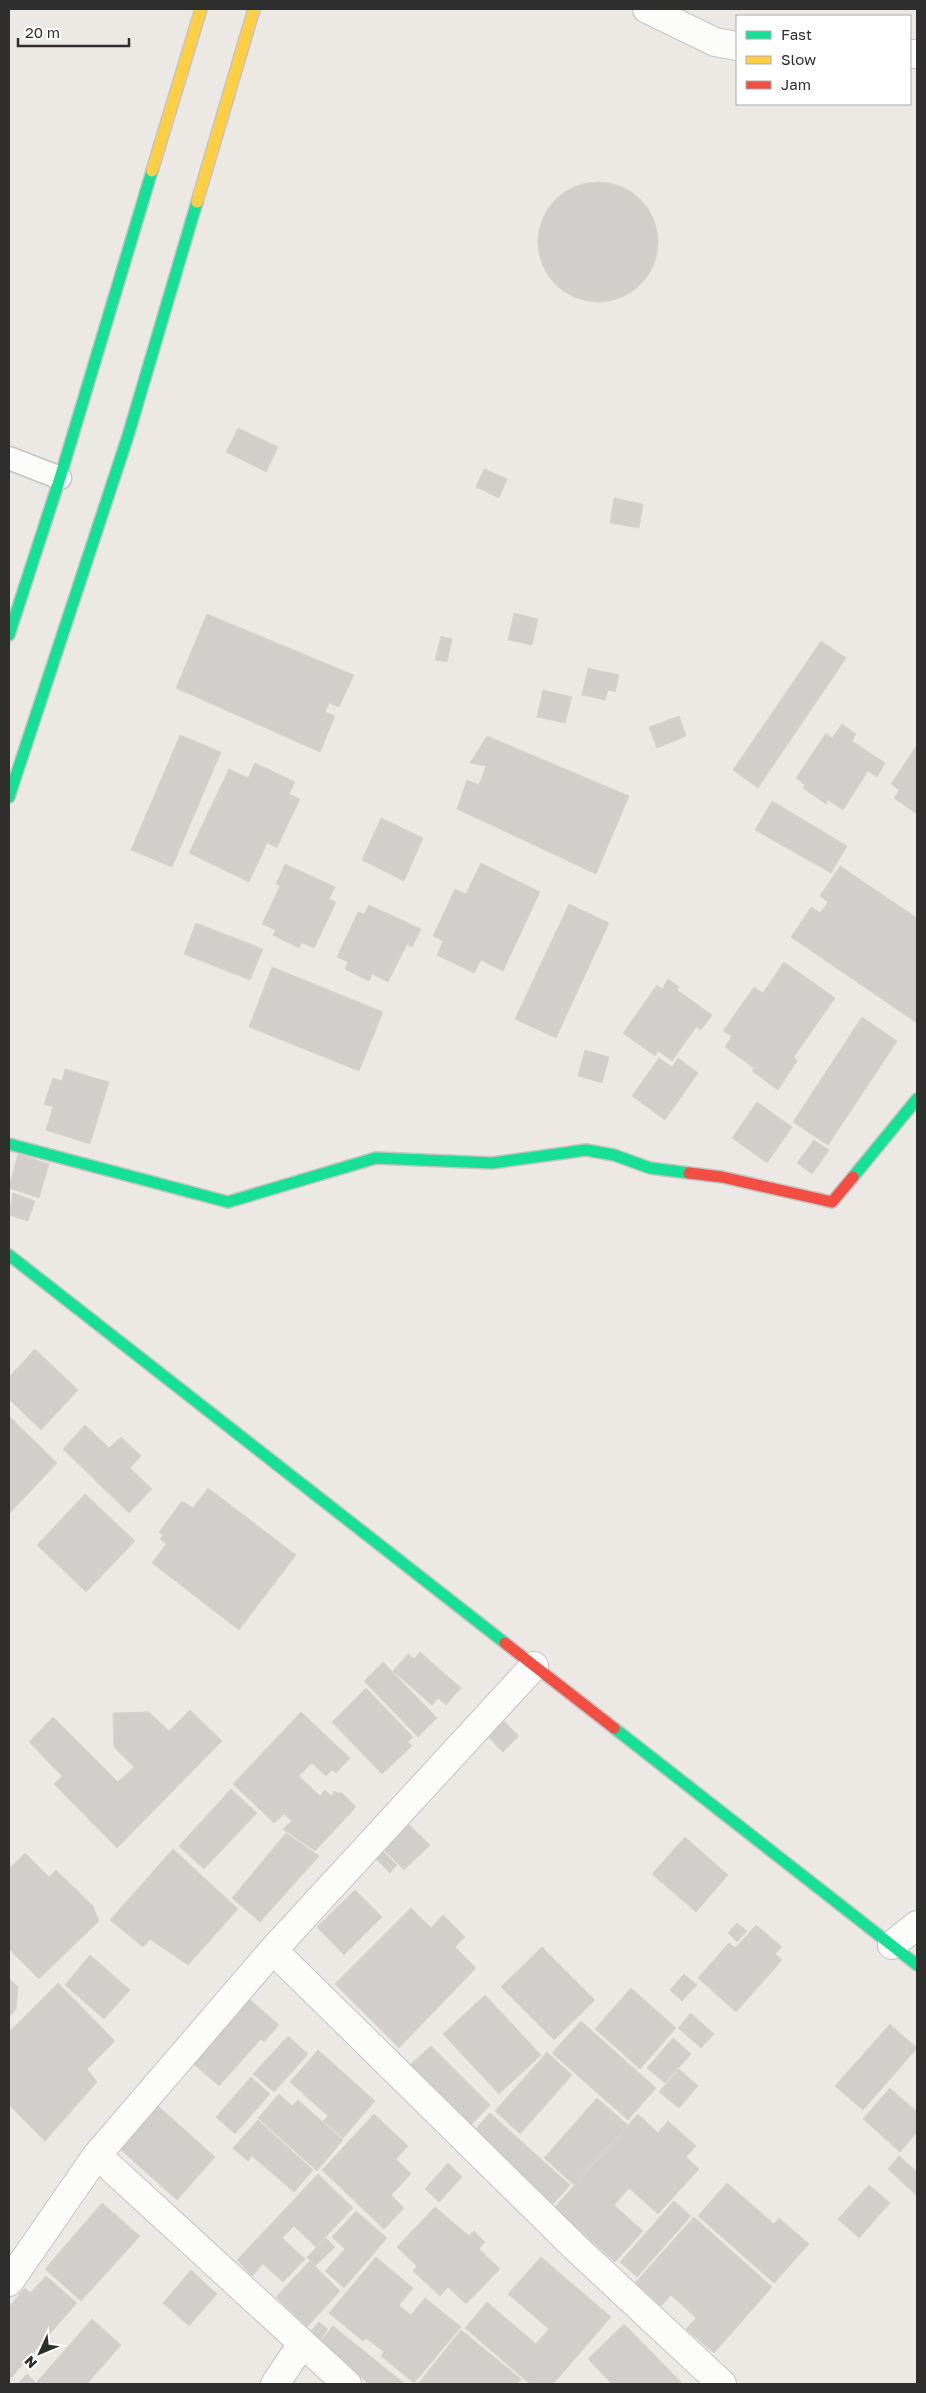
<svg xmlns="http://www.w3.org/2000/svg" width="926" height="2393" viewBox="0 0 926 2393" font-family="'Golos Text',sans-serif">
	<rect width="100%" height="100%" fill="#ece8e4"/>
	<path fill="#d1cecb" stroke="#d7d4d0" d="M538 242a60 60 0 1 1 120 0a60 60 0 1 1-120 0Z
		M238,428L278,447L266,472L226,452Z
		M484,469L507,479L499,498L476,487Z
		M614,498L643,504L639,528L610,523Z
		M514,613L538,619L532,645L508,640Z
		M207,614L354,675L339,707L329,703L325,712L335,716L320,752L176,688Z
		M441,636L452,639L447,662L435,660Z
		M821,641L846,658L758,788L733,770Z
		M588,668L619,675L615,692L608,690L605,700L582,695Z
		M543,690L572,697L565,723L537,717Z
		M679,716L686,736L657,748L649,727Z
		M842,724L856,734L852,741L885,763L877,777L868,771L843,810L828,800L826,804L803,788L805,785L796,778L826,733L832,738Z
		M180,735L221,752L172,867L131,850Z
		M487,736L629,796L596,874L457,809L467,780L479,785L486,766L470,763Z
		M917,745V814L894,798L899,790L891,784Z
		M255,763L295,782L289,794L300,799L277,847L267,843L249,882L189,853L229,769L248,778Z
		M772,801L847,846L831,873L755,830Z
		M381,818L423,838L404,881L362,860Z
		M481,863L540,892L503,971L481,960L474,973L437,955L443,941L433,936L455,889L466,894Z
		M285,864L335,887L329,899L336,902L314,948L302,943L299,948L273,935L276,930L262,924L280,886L276,884Z
		M840,866L917,918V1023L791,937L811,907L820,913L828,902L820,896Z
		M569,904L609,923L556,1038L515,1019Z
		M369,905L421,929L412,947L407,944L388,982L372,974L369,981L345,969L348,962L337,957L358,912L364,914Z
		M196,923L263,949L250,980L184,954Z
		M784,962L835,998L794,1057L797,1061L778,1090L752,1071L754,1068L725,1047L732,1036L723,1031L754,987L763,993Z
		M272,967L383,1012L359,1071L249,1027Z
		M668,979L679,987L677,990L712,1015L701,1030L696,1027L672,1061L658,1051L655,1056L623,1033L657,985L662,989Z
		M862,1017L897,1041L828,1145L793,1122Z
		M585,1050L609,1057L602,1083L578,1076Z
		M659,1058L672,1067L678,1058L698,1073L665,1120L632,1096Z
		M65,1069L109,1082L90,1144L46,1130L53,1107L44,1104L53,1078L62,1081Z
		M757,1102L792,1127L767,1163L732,1138Z
		M814,1140L829,1150L812,1174L797,1163Z
		M18,1154L49,1164L39,1198L9,1188Z
		M13,1193L35,1201L28,1221L9,1215Z
		M35,1349L78,1390L41,1430L9,1399V1377Z
		M9,1416L57,1463L9,1514Z
		M85,1425L109,1448L121,1437L141,1456L130,1468L152,1489L129,1513L63,1449Z
		M208,1488L296,1555L239,1630L152,1563L166,1544L160,1539L163,1535L159,1532L182,1501L193,1508Z
		M85,1494L135,1541L86,1592L37,1545Z
		M420,1652L461,1688L446,1705L438,1698L432,1705L393,1671L408,1654L414,1659Z
		M383,1662L437,1718L418,1737L364,1681Z
		M366,1688L413,1737L408,1742L412,1746L382,1774L332,1722Z
		M190,1710L222,1741L117,1848L54,1784L62,1776L29,1742L53,1717L118,1782L134,1767L114,1747L113,1713L149,1712L169,1731Z
		M301,1712L350,1758L336,1773L332,1770L326,1776L312,1763L299,1776L320,1796L325,1790L331,1796L335,1791L339,1794L341,1792L356,1807L315,1851L283,1829L292,1821L284,1814L274,1823L233,1784Z
		M500,1717L519,1736L503,1752L484,1733Z
		M231,1789L257,1813L204,1869L179,1846Z
		M405,1821L430,1845L404,1870L380,1846Z
		M286,1833L319,1856L260,1922L232,1898Z
		M685,1837L728,1875L696,1912L652,1874Z
		M173,1849L238,1909L188,1965L150,1939L143,1947L110,1920Z
		M383,1851L397,1865L390,1873L376,1859Z
		M25,1853L49,1877L56,1870L93,1906L99,1921L39,1979L9,1949V1869Z
		M355,1890L382,1917L344,1955L317,1927Z
		M411,1908L431,1928L443,1915L465,1937L455,1947L476,1968L399,2048L335,1984Z
		M737,1923L747,1931L737,1942L728,1933Z
		M756,1925L782,1947L775,1954L782,1960L736,2012L698,1978L729,1943L735,1948Z
		M542,1947L595,2000L554,2040L501,1987Z
		M90,1955L130,1990L104,2019L65,1985Z
		M684,1974L697,1985L682,2001L670,1990Z
		M9,1978L18,1987L16,2009L9,2017Z
		M58,1983L115,2041L87,2069L97,2082L45,2141L9,2105V2032Z
		M631,1988L676,2028L640,2069L595,2029Z
		M485,1995L541,2055L499,2094L443,2034Z
		M246,1996L279,2025L264,2042L261,2039L219,2086L189,2060Z
		M691,2013L714,2034L701,2048L678,2028Z
		M581,2021L656,2088L628,2120L552,2053Z
		M890,2024L917,2048L863,2110L835,2086Z
		M288,2036L308,2054L274,2092L253,2074Z
		M673,2038L691,2054L665,2083L647,2068Z
		M431,2046L490,2105L470,2126L410,2065Z
		M318,2050L375,2101L343,2138L323,2121L328,2116L290,2082Z
		M547,2052L572,2075L520,2134L495,2111Z
		M679,2069L698,2086L679,2108L659,2092Z
		M251,2077L270,2094L235,2134L216,2117Z
		M890,2088L917,2112V2132L900,2152L863,2119Z
		M279,2094L292,2106L298,2100L343,2140L317,2171L258,2118Z
		M597,2098L628,2125L574,2185L544,2158Z
		M157,2105L215,2157L177,2200L119,2148Z
		M490,2113L570,2185L553,2204L473,2132Z
		M374,2114L408,2146L396,2159L411,2174L391,2195L404,2208L384,2229L322,2170Z
		M638,2114L658,2133L668,2121L696,2146L686,2157L699,2169L658,2214L629,2188L614,2205L643,2231L615,2262L554,2208Z
		M258,2120L313,2170L294,2192L252,2156L248,2161L233,2148Z
		M899,2156L917,2172V2196L888,2169Z
		M448,2163L462,2177L439,2202L425,2189Z
		M318,2174L353,2208L316,2247L294,2226L282,2238L305,2259L283,2282L263,2264L252,2276L237,2260Z
		M727,2183L774,2224L779,2218L809,2244L774,2283L698,2216Z
		M869,2185L890,2203L859,2238L838,2219Z
		M674,2201L691,2216L637,2277L620,2262Z
		M102,2203L140,2236L81,2301L45,2269Z
		M435,2207L469,2236L474,2231L485,2242L479,2249L500,2269L466,2304L448,2287L440,2296L413,2271L417,2266L397,2247Z
		M356,2211L387,2238L344,2288L325,2271L345,2249L332,2237Z
		M694,2217L772,2287L714,2353L686,2329L696,2318L671,2295L661,2306L635,2283Z
		M326,2238L335,2247L315,2266L307,2257Z
		M376,2257L413,2288L399,2305L411,2315L425,2298L461,2327L414,2383L381,2356L384,2352L366,2338L363,2341L329,2313Z
		M541,2257L611,2317L553,2384H530L465,2328L487,2302L536,2344L549,2329L508,2294Z
		M310,2261L340,2291L307,2327L276,2297Z
		M191,2270L217,2294L189,2326L163,2303Z
		M46,2276L77,2303L9,2380V2307L25,2288L30,2293Z
		M92,2319L121,2345L87,2384H18L27,2374L36,2383Z
		M319,2322L328,2329L320,2340L310,2332Z
		M624,2324L681,2382L678,2384H612L588,2359Z
		M333,2326L405,2384H369L319,2343Z
		M461,2330L521,2379L517,2384H418Z"/>
	<g fill="none" stroke-linecap="round" stroke-linejoin="round">
		<defs>
			<path id="lane" d="M9,458L60,478"/>
			<path id="street" d="M647,9L715,42L737,46
				M910,54H917
				M892,1945L917,1925
				M273,1950L576,2248L722,2384
				M97,2155L347,2384
				M9,2282L97,2155L273,1950L534,1666
				M275,2384L302,2344"/>
			<path id="fast" d="M9,635L60,478L152,171
				M9,797L128,436L197,202
				M9,1144L228,1202L376,1158L492,1163L586,1150L614,1155L650,1168L689,1173
				M853,1177L917,1099
				M9,1255L505,1643
				M614,1728L917,1965"/>
			<path id="slow" d="M152,171L201,9
				M197,202L254,9"/>
			<path id="jam" d="M689,1173L722,1177L832,1202L853,1177
				M505,1643L614,1728"/>
		</defs>
		<use href="#lane" stroke="#c5c4c5" stroke-width="25"/>
		<use href="#street" stroke="#c5c4c5" stroke-width="30"/>
		<use href="#fast" stroke="#c5c4c5" stroke-width="14"/>
		<use href="#slow" stroke="#c5c4c5" stroke-width="14"/>
		<use href="#jam" stroke="#c5c4c5" stroke-width="14"/>
		<use href="#lane" stroke="#fcfcfb" stroke-width="22"/>
		<use href="#street" stroke="#fcfcfb" stroke-width="28"/>
		<use href="#fast" stroke="#16e098" stroke-width="11"/>
		<use href="#slow" stroke="#ffcf43" stroke-width="11"/>
		<use href="#jam" stroke="#f24e42" stroke-width="11"/>
	</g>
	<rect width="926" height="2393" fill="none" stroke="#2e2e2e" stroke-width="20"/>
	<rect x="736" y="15" width="175" height="90" fill="#ffffff" stroke="#ababab"/>
	<rect x="746" y="31" width="25" height="8" fill="#16e098" stroke="#ababab"/>
	<text x="781" y="40" font-size="15" fill="#2e2e2e">Fast</text>
	<rect x="746" y="56" width="25" height="8" fill="#ffcf43" stroke="#ababab"/>
	<text x="781" y="65" font-size="15" fill="#2e2e2e">Slow</text>
	<rect x="746" y="81" width="25" height="8" fill="#f24e42" stroke="#ababab"/>
	<text x="781" y="90" font-size="15" fill="#2e2e2e">Jam</text>
	<g transform="translate(40 2353) rotate(226)" stroke="#ffffff" stroke-width="4" paint-order="stroke">
	<path d="M0-4L9 19L0 12L-9 19Z" fill="#2e2e2e"/>
	<text y="-8" font-size="14" font-weight="bold" text-anchor="middle" fill="#2e2e2e">N</text>
	</g>
	<path d="M18 38v8h111v-8" fill="none" stroke="#2e2e2e" stroke-width="2.5"/>
	<text x="25" y="38" font-size="15" fill="#2e2e2e" stroke="#ffffff" stroke-width="4" paint-order="stroke">20 m</text>
</svg>
